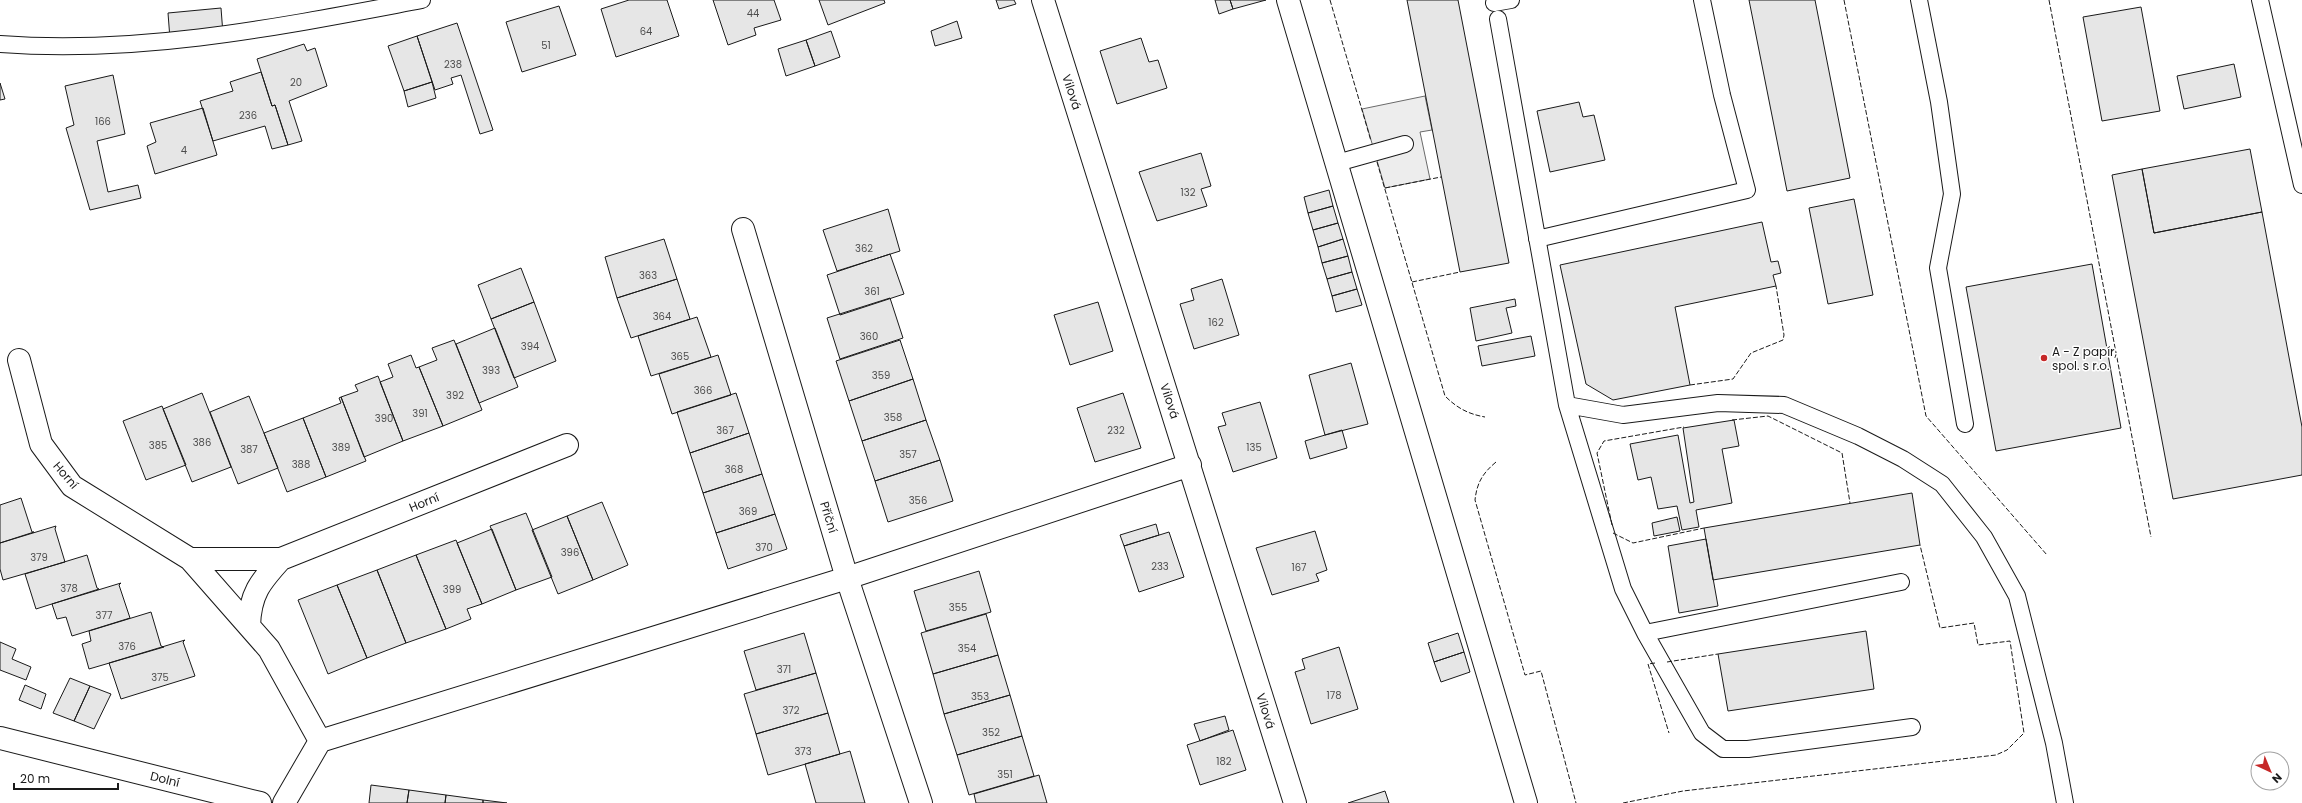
<svg xmlns="http://www.w3.org/2000/svg" width="2302" height="803" viewBox="0 0 2302 803" font-family="Poppins,sans-serif">
	<rect width="100%" height="100%" fill="#fff"/>
	<path fill="#ededed" stroke="#6a6a6a" d="M1425,96L1432,130L1420,132L1430,179L1385,188L1362,109Z"/>
	<path fill="#e6e6e6" stroke="#1a1a1a" d="M629,0H667L679,36L616,57L601,9Z
		M713,0H774L781,20L754,28L756,35L728,45Z
		M819,0H884L885,3L828,25Z
		M996,0H1014L1016,4L999,9Z
		M1215,0H1230L1233,9L1219,14Z
		M1230,0H1266L1233,9Z
		M1407,0H1458L1509,263L1460,272Z
		M1749,0H1815L1850,178L1787,191Z
		M559,6L576,55L522,72L506,22Z
		M2141,7L2160,111L2102,121L2083,17Z
		M221,8L223,34L170,39L168,13Z
		M957,21L962,38L935,46L931,31Z
		M457,23L493,130L480,134L461,75L451,78L453,84L435,90L417,36Z
		M831,31L840,57L815,66L806,40Z
		M417,36L432,82L404,91L388,46Z
		M1141,38L1149,62L1158,60L1167,88L1117,104L1100,51Z
		M806,40L815,66L786,76L778,49Z
		M304,44L307,51L315,48L327,86L289,101L302,141L288,145L275,105L272,106L257,59Z
		M2234,64L2241,97L2184,109L2177,76Z
		M261,72L272,106L275,105L288,145L272,149L265,126L213,141L200,101L233,91L230,82Z
		M113,75L125,134L97,141L108,192L138,185L141,198L90,210L66,128L74,125L65,86Z
		M432,82L436,98L408,107L404,91Z
		M0,83L5,99L0,100Z
		M1579,102L1583,117L1594,115L1605,160L1550,172L1537,111Z
		M203,108L217,155L155,174L147,146L156,142L150,123Z
		M2250,149L2262,212L2154,233L2142,169Z
		M1201,153L1211,186L1201,189L1207,206L1157,221L1139,172Z
		M2142,169L2154,233L2262,212L2302,427V475L2173,499L2112,175Z
		M1329,190L1333,206L1308,213L1304,197Z
		M1854,199L1873,295L1828,304L1809,208Z
		M1333,206L1338,223L1313,230L1308,213Z
		M888,209L900,251L837,271L823,230Z
		M1762,222L1771,262L1778,261L1781,273L1773,275L1776,286L1675,307L1690,385L1613,400L1586,384L1560,265Z
		M1338,223L1343,239L1318,247L1313,230Z
		M664,239L677,279L617,298L605,257Z
		M1343,239L1348,256L1322,263L1318,247Z
		M890,254L904,294L840,315L827,275Z
		M1348,256L1352,272L1327,279L1322,263Z
		M2092,264L2121,428L1996,451L1966,287Z
		M521,268L534,302L491,319L478,285Z
		M1352,272L1357,289L1332,296L1327,279Z
		M677,279L690,319L631,338L617,298Z
		M1222,279L1239,335L1194,349L1180,304L1194,300L1191,289Z
		M1357,289L1362,305L1336,312L1332,296Z
		M890,298L903,338L840,359L827,318Z
		M1515,299L1516,306L1506,308L1512,333L1476,341L1470,308Z
		M534,302L556,361L514,378L491,319Z
		M1098,302L1113,351L1070,365L1054,315Z
		M697,317L711,357L651,376L638,336Z
		M495,328L518,387L479,403L456,344Z
		M1531,336L1535,356L1482,366L1478,346Z
		M454,340L482,410L443,426L419,367L437,360L432,348Z
		M900,340L913,379L849,401L836,361Z
		M411,355L416,368L419,367L443,426L403,441L380,382L393,377L388,364Z
		M718,355L731,395L672,414L659,374Z
		M1351,363L1368,424L1325,435L1309,375Z
		M378,376L403,441L364,457L341,397L358,391L355,385Z
		M913,379L926,420L862,441L849,401Z
		M202,393L231,467L192,482L163,409Z
		M736,393L749,433L690,453L677,412Z
		M1123,393L1141,448L1095,462L1077,408Z
		M249,396L278,468L238,484L210,412Z
		M341,397L366,461L326,477L303,418L341,403L339,398Z
		M1260,402L1277,458L1233,472L1218,427L1226,425L1222,413Z
		M162,406L186,465L146,480L123,421Z
		M303,418L326,477L287,492L264,433Z
		M926,420L940,460L875,481L862,441Z
		M1734,420L1739,446L1722,449L1732,503L1696,510L1699,527L1682,530L1677,506L1658,509L1651,477L1638,480L1630,444L1678,435L1690,503L1694,502L1683,428Z
		M1342,430L1347,448L1310,459L1305,441Z
		M749,433L762,474L703,493L690,453Z
		M940,460L953,501L888,522L875,481Z
		M762,474L775,514L716,533L703,493Z
		M1912,493L1920,545L1713,580L1704,528Z
		M21,498L32,532H34L0,543V505Z
		M602,502L628,565L593,580L567,516Z
		M526,513L552,577L516,590L490,526Z
		M775,514L787,549L728,569L716,533Z
		M567,516L593,580L558,594L532,530Z
		M1677,517L1680,531L1654,536L1652,523Z
		M1156,524L1159,535L1124,546L1120,535Z
		M56,526L55,529L65,562L3,580L0,569V543Z
		M492,529L516,590L482,604L457,543Z
		M1315,531L1327,570L1316,574L1319,581L1272,595L1256,548Z
		M1169,532L1184,577L1139,592L1124,546Z
		M1706,539L1718,606L1679,613L1668,546Z
		M456,540L482,604L467,609L471,619L446,629L416,555Z
		M87,555L97,588L99,589L36,609L25,574Z
		M416,555L446,629L406,643L377,570Z
		M377,570L406,643L367,658L337,585Z
		M979,571L991,612L926,631L914,591Z
		M121,583L119,585L130,618L72,636L66,617L57,619L52,604Z
		M337,585L367,658L328,674L298,600Z
		M151,612L161,646L164,647L89,669L82,644L91,641L89,631Z
		M986,614L998,655L933,674L921,633Z
		M1866,631L1874,689L1728,711L1718,654Z
		M804,633L816,673L756,690L744,651Z
		M1458,633L1464,652L1434,662L1428,643Z
		M185,640L183,642L195,676L121,699L109,663Z
		M0,642L16,649L12,659L31,667L26,680L0,670Z
		M1339,647L1358,709L1311,724L1295,672L1305,669L1302,659Z
		M1464,652L1470,672L1441,682L1434,662Z
		M998,655L1010,695L944,714L933,674Z
		M816,673L828,713L756,734L744,694Z
		M70,678L90,686L74,721L53,713Z
		M25,685L46,694L41,709L19,700Z
		M90,686L111,694L94,729L74,721Z
		M1010,695L1022,736L957,755L944,714Z
		M828,713L840,754L768,775L756,734Z
		M1225,716L1229,730L1200,741L1194,724Z
		M1233,730L1246,770L1200,785L1187,745Z
		M1022,736L1034,776L969,795L957,755Z
		M850,751L865,803H816L805,764Z
		M1039,775L1047,803H976L974,794Z
		M371,785L409,790L407,803H369Z
		M409,790L446,795L445,803H407Z
		M1385,791L1389,803H1348Z
		M446,795L483,800V803H445Z
		M483,800L507,803H483Z"/>
	<g fill="none" stroke-linecap="round" stroke-linejoin="round">
		<defs>
			<path id="lane" d="M1919,0L1939,102L1952,194L1938,268L1965,424
				M2260,0L2302,185
				M1494,3L1511,0
				M1498,19L1567,405L1623,589L1645,633L1702,733L1723,749H1748L1912,727
				M0,44C142,55 283,26 422,0
				M1337,163L1405,144
				M1537,239L1747,190L1722,95L1702,0
				M1567,405L1623,415L1718,403L1784,405L1858,436L1903,459L1942,484L1984,537L2017,596L2054,743L2065,803
				M1645,633L1901,582"/>
			<path id="street" d="M1043,0L1295,803
				M1288,0L1526,803
				M743,229L847,578L921,803
				M19,360L41,444L72,486L190,559H281L567,445
				M190,559L269,649L320,741
				M249,626C250,594 260,582 281,559
				M0,738L260,803
				M284,803L320,741L847,578L1190,465"/>
		</defs>
		<use href="#lane" stroke="#1a1a1a" stroke-width="18"/>
		<use href="#street" stroke="#1a1a1a" stroke-width="24"/>
		<use href="#lane" stroke="#fff" stroke-width="16"/>
		<use href="#street" stroke="#fff" stroke-width="22"/>
		<path stroke="#1a1a1a" stroke-width="1" stroke-dasharray="5 2" stroke-linecap="butt" d="M1330,0L1371,141
			M1844,0L1926,416L2047,555
			M2049,0L2151,537
			M1377,162L1445,396C1457,408 1468,414 1485,417
			M1385,188L1441,177
			M1412,282L1460,272
			M1690,385L1733,379L1751,353L1783,340L1784,335L1776,286
			M1732,420L1768,416L1842,453L1850,503
			M1496,462C1483,473 1477,482 1475,500L1525,675L1541,671L1576,803
			M1612,525L1597,453L1604,441L1684,427
			M1613,533L1633,543L1704,528
			M1667,662L1718,654
			M1655,663L1648,664L1669,733
			M1623,803L1683,791L1996,755L2007,750L2024,733L2010,641L1978,645L1974,623L1940,628L1920,545"/>
	</g>
	<circle fill="#c62828" stroke="#fff" stroke-width="1.5" cx="2044" cy="358" r="4"/>
	<g text-anchor="middle" dominant-baseline="central" stroke-width="3" stroke-linejoin="round" paint-order="stroke">
		<g font-size="10" fill="#4d4d4d">
			<text x="753" y="13">44</text>
			<text x="646" y="31">64</text>
			<text x="546" y="45">51</text>
			<text x="453" y="64">238</text>
			<text x="296" y="82">20</text>
			<text x="248" y="115">236</text>
			<text x="103" y="121">166</text>
			<text x="184" y="150">4</text>
			<text x="1188" y="192">132</text>
			<text x="864" y="248">362</text>
			<text x="648" y="275">363</text>
			<text x="872" y="291">361</text>
			<text x="662" y="316">364</text>
			<text x="1216" y="322">162</text>
			<text x="869" y="336">360</text>
			<text x="530" y="346">394</text>
			<text x="680" y="356">365</text>
			<text x="491" y="370">393</text>
			<text x="881" y="375">359</text>
			<text x="703" y="390">366</text>
			<text x="455" y="395">392</text>
			<text x="420" y="413">391</text>
			<text x="893" y="417">358</text>
			<text x="384" y="418">390</text>
			<text x="725" y="430">367</text>
			<text x="1116" y="430">232</text>
			<text x="202" y="442">386</text>
			<text x="158" y="445">385</text>
			<text x="341" y="447">389</text>
			<text x="1254" y="447">135</text>
			<text x="249" y="449">387</text>
			<text x="908" y="454">357</text>
			<text x="301" y="464">388</text>
			<text x="734" y="469">368</text>
			<text x="918" y="500">356</text>
			<text x="748" y="511">369</text>
			<text x="764" y="547">370</text>
			<text x="570" y="552">396</text>
			<text x="39" y="557">379</text>
			<text x="1160" y="566">233</text>
			<text x="1299" y="567">167</text>
			<text x="69" y="588">378</text>
			<text x="452" y="589">399</text>
			<text x="958" y="607">355</text>
			<text x="104" y="615">377</text>
			<text x="127" y="646">376</text>
			<text x="967" y="648">354</text>
			<text x="784" y="669">371</text>
			<text x="160" y="677">375</text>
			<text x="1334" y="695">178</text>
			<text x="980" y="696">353</text>
			<text x="791" y="710">372</text>
			<text x="991" y="732">352</text>
			<text x="803" y="751">373</text>
			<text x="1224" y="761">182</text>
			<text x="1005" y="774">351</text>
		</g>
		<g font-size="12" fill="#1a1a1a" stroke="#fff">
			<text transform="translate(1072 92) rotate(72)">Vilová</text>
			<text transform="translate(1170 401) rotate(72)">Vilová</text>
			<text transform="translate(66 475) rotate(49)">Horní</text>
			<text transform="translate(424 502) rotate(-22)">Horní</text>
			<text transform="translate(829 517) rotate(73)">Příční</text>
			<text transform="translate(1266 711) rotate(73)">Vilová</text>
			<text transform="translate(165 779) rotate(14)">Dolní</text>
		</g>
		<g font-size="12" fill="#1a1a1a" stroke="#fff" text-anchor="start">
			<text x="2052" y="351">A - Z papír,<tspan x="2052" dy="14">spol. s r.o.</tspan></text>
		</g>
	</g>
	<g transform="translate(2270 771) rotate(136)"><circle r="19" fill="#ffffff" stroke="#a3a3a3"/>
	<path d="M0-3L7 15L0 10L-7 15Z" fill="#c62828"/>
	<text y="-6" font-size="11" font-weight="bold" text-anchor="middle" fill="#1a1a1a">N</text>
	</g>
	<path d="M14 783v6h104v-6" fill="none" stroke="#1a1a1a" stroke-width="2"/>
	<text x="20" y="783" font-size="12" fill="#1a1a1a" stroke="#ffffff" stroke-width="3" paint-order="stroke">20 m</text>
</svg>
